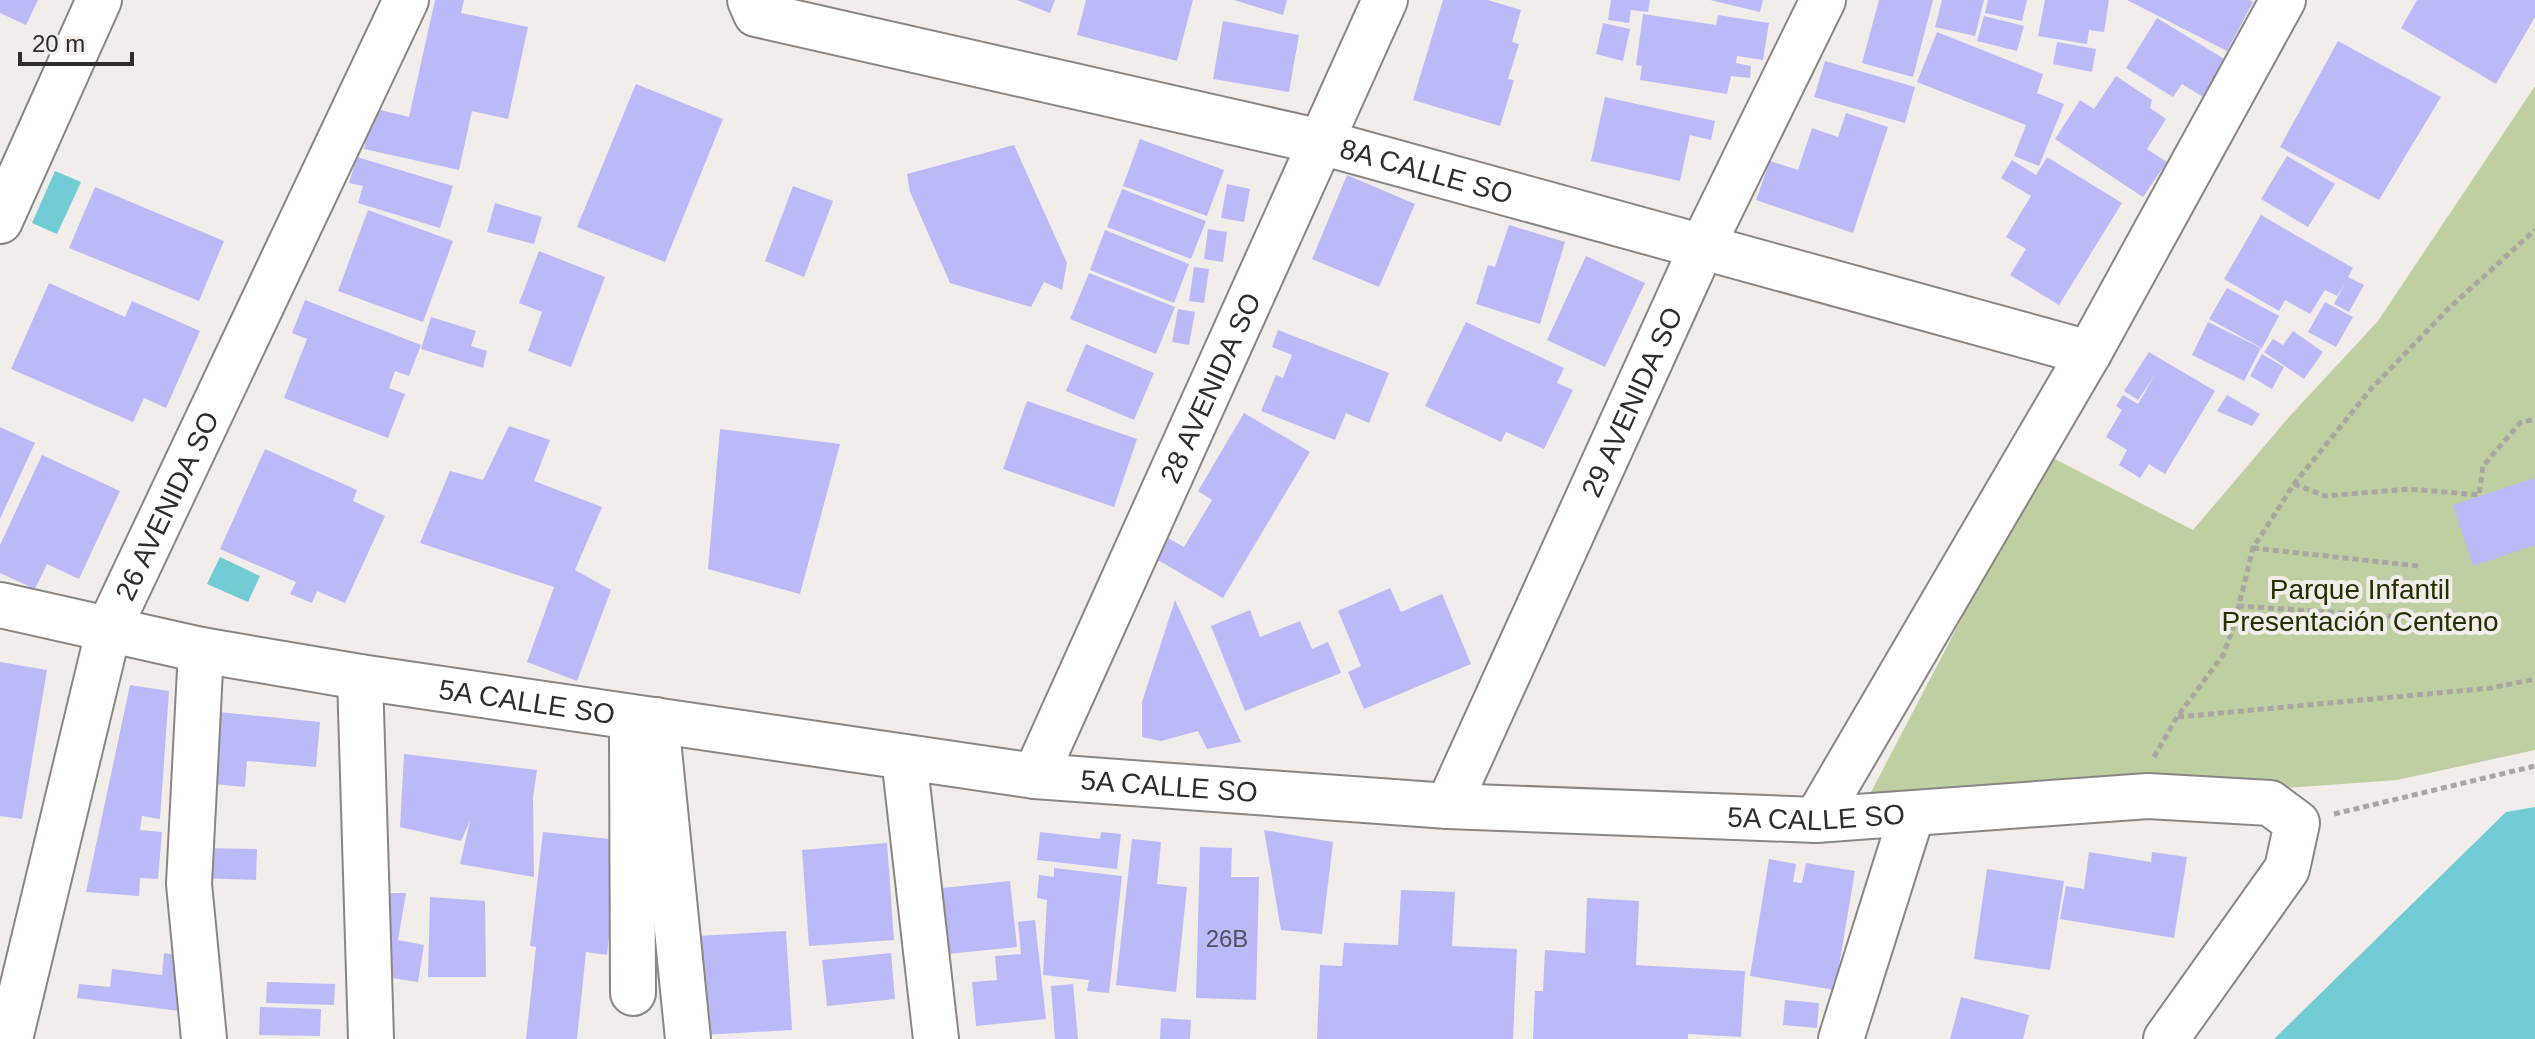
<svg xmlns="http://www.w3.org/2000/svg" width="2535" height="1039" viewBox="0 0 2535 1039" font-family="Helvetica,sans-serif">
	<rect width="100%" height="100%" fill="#f2edea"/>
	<path fill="#becfa1" d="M2535,86V750L2397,780L1857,819L2047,455L2193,530L2289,417L2378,321Z"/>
	<path fill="#71ccd5" d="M55,171L81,182L57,234L32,223Z
		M220,557L260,576L248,602L207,584Z
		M2535,807V1039H2274L2506,812Z"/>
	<path fill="#bbbaf9" d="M0,0H38L26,25L0,13Z
		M435,0H464L461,13L528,27L508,119L472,111L459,170L364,149L373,108L409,117Z
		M1017,0H1055L1050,13Z
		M1086,0H1193L1177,61L1077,35Z
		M1234,0H1287L1283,15Z
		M1443,0H1488L1521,10L1512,42L1519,44L1508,79L1514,80L1500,126L1413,100Z
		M1611,0H1650L1648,12L1631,10L1629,23L1608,20Z
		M1710,0H1763L1760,12Z
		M1879,0H1933L1913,77L1862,63Z
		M1942,0H1984L1975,36L1935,27Z
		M1988,0H2027L2022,21L1985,13Z
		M2045,0H2109L2104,32L2089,30L2087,44L2038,36Z
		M2127,0H2250L2253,2L2227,51Z
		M2417,0H2535V17L2496,84L2401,28Z
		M1643,14L1716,25L1718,15L1769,23L1763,60L1737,56L1736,63L1751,66L1750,78L1731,76L1727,94L1640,80L1642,66L1636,65Z
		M1984,16L2024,26L2017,51L1977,41Z
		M2157,18L2226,60L2203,97L2182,84L2173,97L2126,68Z
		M1223,21L1299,35L1289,92L1213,79Z
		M1603,23L1630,29L1623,61L1596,54Z
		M1937,32L2043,74L2037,93L2064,104L2039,166L2014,156L2026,125L1917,82Z
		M2338,41L2441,97L2379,200L2280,147Z
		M2057,42L2096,49L2092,72L2053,64Z
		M1825,61L1915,87L1905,123L1814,97Z
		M2116,76L2152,100L2150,108L2166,119L2147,149L2167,162L2143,197L2055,139L2080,100L2094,109Z
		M636,84L723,119L665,262L577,227Z
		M1605,97L1715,121L1711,140L1690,135L1680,181L1591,161Z
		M1846,113L1888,127L1853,233L1756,200L1770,161L1798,170L1812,128L1838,137Z
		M1140,139L1224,170L1207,216L1123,186Z
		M1014,145L1067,263L1062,290L1044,282L1031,307L950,283L910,192L907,174Z
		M2287,156L2335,184L2308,227L2261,199Z
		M357,157L453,186L440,228L358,203L363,186L349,183Z
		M2047,157L2122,203L2059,305L2010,275L2026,249L2006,237L2031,196L2001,178L2012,160L2036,175Z
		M1347,175L1415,204L1379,287L1312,259Z
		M1227,184L1250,189L1244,222L1221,218Z
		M793,186L833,201L804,277L765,261Z
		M95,187L224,241L199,301L69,248Z
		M1122,189L1206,221L1191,259L1107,227Z
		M495,203L542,217L534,244L487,232Z
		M368,210L453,241L423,322L338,291Z
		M2261,215L2353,268L2348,277L2364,285L2349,312L2334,304L2345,283L2337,296L2325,290L2310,314L2285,300L2279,311L2224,279Z
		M1509,225L1565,242L1540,324L1476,304L1488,265L1495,267Z
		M1208,229L1227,232L1223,262L1204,259Z
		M1105,230L1189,264L1174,303L1090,270Z
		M539,251L605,277L571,367L528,351L542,312L519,303Z
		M1586,256L1645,283L1605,367L1547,340Z
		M1194,267L1209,269L1204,303L1189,301Z
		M1089,273L1175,307L1156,354L1070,319Z
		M49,283L125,317L132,301L200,331L166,408L144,398L133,422L11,369Z
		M2227,288L2279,316L2262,348L2209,319Z
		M305,300L421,345L409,376L395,371L389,388L405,394L388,438L284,398L307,339L292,333Z
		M2325,302L2353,317L2336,347L2308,332Z
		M1178,309L1195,312L1189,345L1172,342Z
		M431,317L476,331L471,346L487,351L483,368L421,349Z
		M1466,322L1564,368L1557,383L1573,390L1544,449L1506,432L1501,442L1425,406Z
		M2208,322L2261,348L2244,381L2192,355Z
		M1278,330L1389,373L1369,423L1346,413L1335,440L1261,411L1276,375L1283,378L1292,355L1272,347Z
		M2293,331L2323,352L2304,379L2264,352L2273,339L2283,345Z
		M1086,344L1154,373L1134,420L1066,391Z
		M2149,352L2215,391L2165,474L2149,464L2140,478L2119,465L2127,450L2106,437L2122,410L2116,406L2123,395L2138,404L2155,375L2138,400L2124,391Z
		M2262,354L2284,367L2272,389L2250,376Z
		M2227,395L2260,414L2252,426L2217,411Z
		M1027,401L1137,439L1114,507L1003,469Z
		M1244,413L1310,452L1223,598L1156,559L1168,538L1184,547L1212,500L1198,491Z
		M509,426L550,440L534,481L602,507L575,570L611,590L577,681L527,662L554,587L420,543L450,471L483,480Z
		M0,427L35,443L0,519Z
		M720,429L840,444L800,594L708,569Z
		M265,449L357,490L353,501L385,516L345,603L317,591L312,603L290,594L296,582L220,549Z
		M42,455L120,491L79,579L47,564L35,589L0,573V545Z
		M2535,478V545L2473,566L2453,505Z
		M1390,588L1401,612L1442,594L1471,664L1364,709L1348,672L1361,666L1338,611Z
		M1175,600L1241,742L1207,749L1198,731L1161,741L1142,737V702Z
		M1250,610L1260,637L1300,621L1312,649L1328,642L1341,673L1245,711L1211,626Z
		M0,662L47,670L22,819L0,816Z
		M130,685L169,691L160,819L142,816L140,830L162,832L158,879L140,878L139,896L86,892Z
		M209,711L320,722L316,767L247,761L245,787L202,783Z
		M404,754L537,770L533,797L534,877L460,864L470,821L461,841L400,827Z
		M1264,830L1333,842L1322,934L1281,930Z
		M543,832L619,840L607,955L586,952L577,1039H526L536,947L530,946Z
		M1040,832L1100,839L1101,832L1121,834L1117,869L1037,860Z
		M1132,839L1161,842L1157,884L1187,887L1176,992L1116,985Z
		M887,843L894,940L809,946L802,850Z
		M1200,847L1232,848L1231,877H1259L1256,1000L1196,998Z
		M199,848L257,849L256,880L198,878Z
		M2089,852L2151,862L2152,852L2187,857L2174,938L2060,919L2066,886L2084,889Z
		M1769,859L1796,864L1793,882L1802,883L1806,863L1855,871L1835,990L1750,976Z
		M1054,868L1122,876L1109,993L1087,991L1089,980L1043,975L1047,900L1037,898L1039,875L1054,877Z
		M1987,869L2064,881L2050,970L1974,959Z
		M1010,881L1017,947L948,954L942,888Z
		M1401,890L1455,892L1452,946L1517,949L1513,1039H1317L1320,965L1342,966L1344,943L1398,945Z
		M385,893H406L398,940L424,945L418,982L378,976Z
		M430,897L485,901L486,977H428Z
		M1587,898L1639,901L1636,965L1745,971L1741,1037L1688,1034V1039H1533L1535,991H1543L1545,950L1585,953Z
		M1035,920L1046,1019L976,1026L972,982L997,980L995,956L1021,954L1018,922Z
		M786,931L792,1030L703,1035L697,936Z
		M164,953L194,958L187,1012L77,998L79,984L110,987L112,969L162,975Z
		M891,953L895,999L827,1006L822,960Z
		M267,982L335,984L334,1005L266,1003Z
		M1073,984L1078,1039H1055L1051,986Z
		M1961,997L2029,1015L2023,1039H1950Z
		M1785,1000L1819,1003L1817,1028L1783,1025Z
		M260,1007L321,1009L320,1036L259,1035Z
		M1161,1018L1191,1020L1190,1039H1160Z"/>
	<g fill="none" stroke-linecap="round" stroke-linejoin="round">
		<defs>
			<g id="minor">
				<path id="s1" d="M750,0L756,14L1321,142L2089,353"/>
				<path d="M0,221L99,0"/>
				<path id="s2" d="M0,605L201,650L360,677L1035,776L1448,806L1816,820L2148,796L2270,803L2297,823L2287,869L2166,1039"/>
				<path d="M201,650L189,884L204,1039"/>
				<path d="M360,677L371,1039"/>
				<path d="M656,720L688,1039"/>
				<path d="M632,735L633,993"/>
				<path d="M904,757L936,1039"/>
				<path id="s3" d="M1035,776L1385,0"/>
				<path id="s4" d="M1448,806L1702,247L1823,0"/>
				<path d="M1816,820L2089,353L2283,0"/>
				<path id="s5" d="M10,1039L109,628L406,0"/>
				<path d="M1841,1039L1912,814"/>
			</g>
		</defs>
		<use href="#minor" stroke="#8a8683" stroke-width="48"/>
		<path stroke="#aaa6a4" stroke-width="5" stroke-dasharray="6 4" stroke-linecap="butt" d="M2294,484L2325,496L2410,489L2479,495L2483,466L2520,423L2535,419
			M2253,548L2418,566
			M2238,606L2416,618
			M2178,717L2491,688L2535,679
			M2154,757L2177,717L2223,655L2233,629L2253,548L2294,484L2371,389L2448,309L2535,230
			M2334,814L2535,766"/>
		<use href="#minor" stroke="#fff" stroke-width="44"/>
	</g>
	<g text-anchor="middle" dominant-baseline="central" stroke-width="8" stroke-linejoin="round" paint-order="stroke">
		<g font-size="24" fill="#52505f">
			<text x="1227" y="938">26B</text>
		</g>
		<g font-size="28" fill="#2f2d2c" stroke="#f2edea">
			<text stroke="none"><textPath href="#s1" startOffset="704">8A CALLE SO</textPath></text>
			<text stroke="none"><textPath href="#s3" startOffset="426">28 AVENIDA SO</textPath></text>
			<text stroke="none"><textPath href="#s4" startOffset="444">29 AVENIDA SO</textPath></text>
			<text stroke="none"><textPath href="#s5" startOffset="558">26 AVENIDA SO</textPath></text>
			<text stroke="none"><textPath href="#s2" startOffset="536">5A CALLE SO</textPath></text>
			<text stroke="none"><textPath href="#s2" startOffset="1184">5A CALLE SO</textPath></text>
			<text stroke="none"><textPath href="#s2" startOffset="1832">5A CALLE SO</textPath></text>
		</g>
		<g font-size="28" fill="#233001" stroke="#f2edea">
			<text x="2360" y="589">Parque Infantil<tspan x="2360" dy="32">Presentación Centeno</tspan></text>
		</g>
	</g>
	<path d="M20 52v12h112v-12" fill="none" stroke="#2f2d2c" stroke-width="4"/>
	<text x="32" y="52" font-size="24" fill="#2f2d2c" stroke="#f2edea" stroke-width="6" paint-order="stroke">20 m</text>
</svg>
